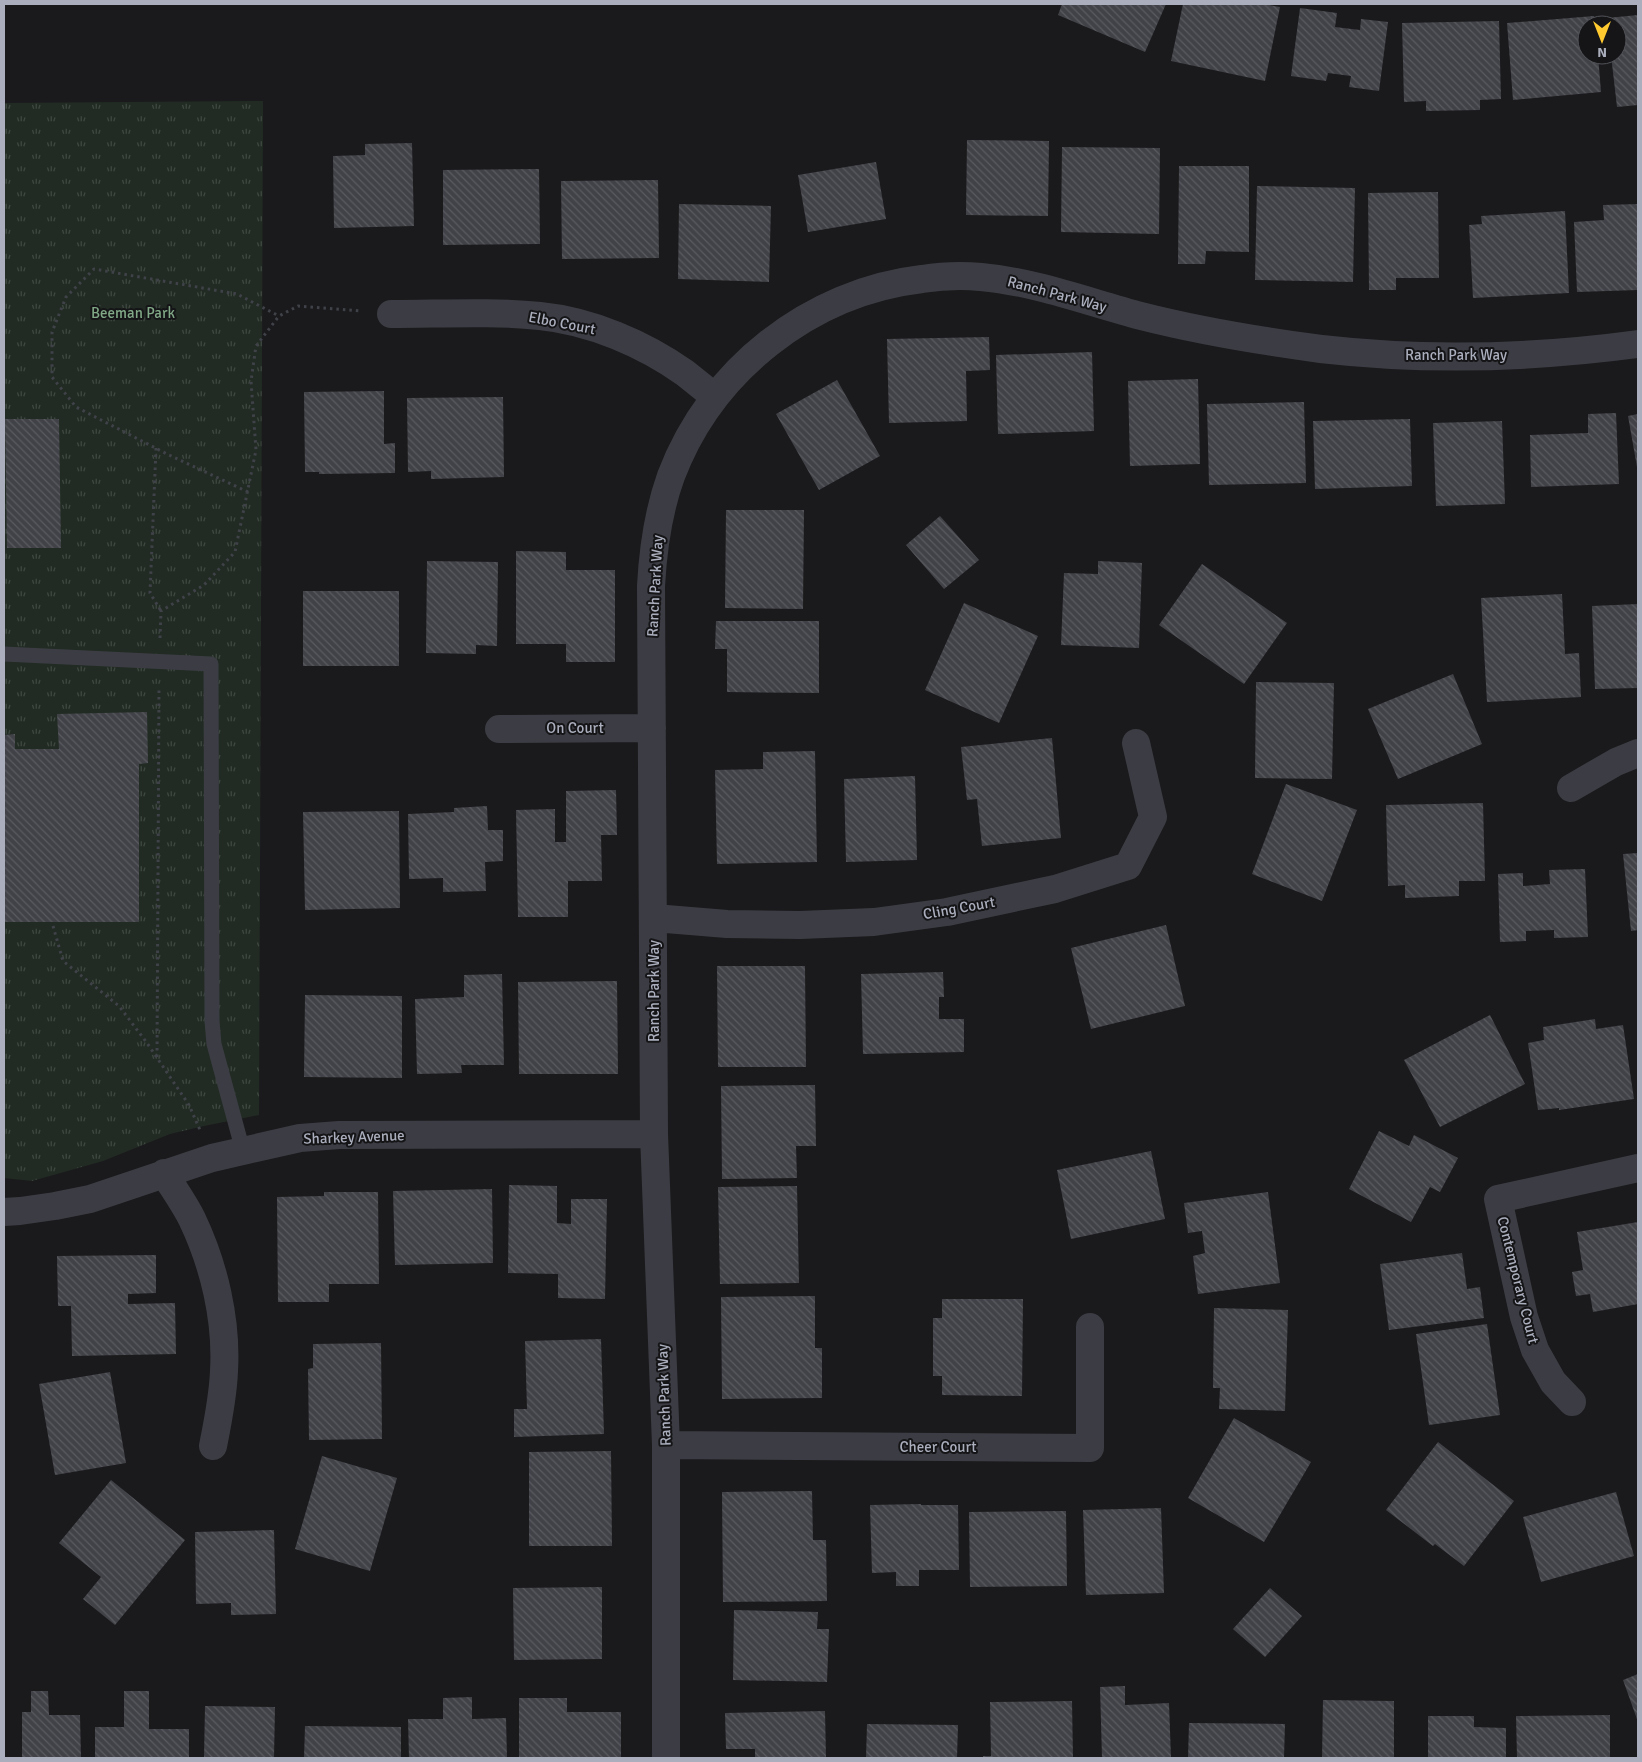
<svg xmlns="http://www.w3.org/2000/svg" width="1642" height="1762" viewBox="0 0 1642 1762" font-family="Signika,sans-serif">
	<defs>
		<pattern id="grass-tufts" width="24" height="20" patternUnits="userSpaceOnUse" patternTransform="scale(1.25)"><rect width="24" height="20" fill="#212b23"/><path d="M3 7l-1-3M5 7V3M7 7l1-3M15 17l-1-3M17 17v-4M19 17l1-3" fill="none" stroke="#3f4741"/></pattern>
		<pattern id="building-back-hatch" width="6" height="6" patternUnits="userSpaceOnUse" patternTransform="scale(1.25)"><rect width="6" height="6" fill="#414247"/><path d="M-1 5l2 2M0 0l6 6M5-1l2 2" fill="none" stroke="#5a5b60"/></pattern>
	</defs>
	<rect width="100%" height="100%" fill="#1a1a1c"/>
	<path fill="url(#grass-tufts)" d="M263,101L259,1115L204,1126L170,1134L103,1161L32,1181L4,1178V103Z"/>
	<path fill="url(#building-back-hatch)" d="M1062,4H1166L1145,52L1058,15Z
		M1183,4H1264L1280,7L1265,81L1171,61Z
		M1300,8L1337,13L1335,27L1360,30L1361,19L1388,22L1379,91L1349,87L1351,76L1328,73L1326,81L1291,76Z
		M1638,15V105L1617,107L1611,55H1617V25H1608L1607,18Z
		M1594,16L1595,25H1587V55H1598L1601,92L1513,100L1507,23Z
		M1499,21L1501,99L1480,100V110L1426,111V101L1404,102L1402,23Z
		M967,140L1049,141L1048,216L966,215Z
		M412,143L414,226L334,228L333,156L365,155V144Z
		M1062,147L1160,148L1159,234L1061,232Z
		M876,162L886,219L808,232L798,175Z
		M1179,166H1249V252L1206,251L1205,264H1178Z
		M539,169L540,244L443,245V170Z
		M658,180L659,258L562,259L561,181Z
		M1257,186L1355,188L1353,282L1255,280Z
		M1438,192L1439,278H1396V290H1369L1368,193Z
		M679,204L771,206L769,282L678,279Z
		M1638,204V290L1577,292L1574,222L1604,220L1603,205Z
		M1565,211L1569,293L1473,298L1469,225L1482,224L1481,216Z
		M989,337L990,370L966,371L967,421L889,423L887,339Z
		M1092,352L1094,431L998,434L996,355Z
		M1198,379L1200,464L1130,466L1128,381Z
		M837,380L880,456L819,490L776,414Z
		M384,391V444L395,443V473L319,474V472H305L304,392Z
		M503,397L504,477L431,479V471L408,472L407,398Z
		M1304,402L1306,483L1209,485L1207,404Z
		M1616,413L1619,484L1531,487L1530,435L1588,433V414Z
		M1638,414V466L1637,467L1628,416Z
		M5,419H59L61,548H7Z
		M1410,419L1412,486L1315,489L1313,421Z
		M1502,421L1505,504L1436,506L1433,423Z
		M726,510H804L803,609L725,608Z
		M940,516L979,560L944,589L906,545Z
		M516,551L566,552V570H615V662H566V644H516Z
		M427,561L498,562L497,646L476,645V654L426,653Z
		M1098,561L1142,563L1139,648L1061,645L1064,573L1098,574Z
		M1202,564L1287,623L1244,684L1159,625Z
		M303,591H399V666H303Z
		M1562,594L1565,654L1579,653L1581,697L1487,702L1481,598Z
		M964,603L1038,636L999,723L925,690Z
		M1638,604V688L1595,689L1592,606Z
		M716,621H819V693L727,692V649H715Z
		M1453,674L1482,744L1398,779L1368,709Z
		M1256,682L1334,683L1332,779L1255,778Z
		M147,712L148,763L139,764V922H5L4,735L15,734V749H59L57,714Z
		M1052,738L1061,838L982,846L977,799L967,800L961,747Z
		M815,751L817,862L717,864L715,770L763,769V752Z
		M915,776L917,860L846,862L844,779Z
		M1286,784L1357,810L1322,901L1252,874Z
		M616,790L617,835H601L602,881H568V917H518L516,810L555,809V842H566V791Z
		M1483,803L1485,881H1459V896L1405,898V885L1388,886L1386,805Z
		M487,806L488,830H503V861L485,862L486,891L443,892V878L409,879L408,814L454,812V808Z
		M399,811L400,908L305,910L303,812Z
		M1638,853V930L1631,931L1623,854Z
		M1585,869L1588,937L1554,938V930L1526,931V941L1500,942L1498,874L1523,873V886L1550,884L1549,870Z
		M1166,925L1185,1006L1091,1029L1071,948Z
		M717,966H805L806,1067H718Z
		M943,972L944,997H939V1019H964V1052L863,1054L861,974Z
		M502,974L504,1065H461L462,1073L417,1074L415,999L464,997V975Z
		M617,981L618,1074H519L518,982Z
		M305,995L402,996V1078L304,1077Z
		M1490,1015L1525,1084L1440,1127L1404,1060Z
		M1595,1019L1596,1029L1623,1025L1634,1099L1559,1110V1108L1538,1110L1528,1043L1544,1040L1543,1027Z
		M815,1085L816,1146H796L797,1178L722,1179L721,1086Z
		M1379,1131L1409,1146L1414,1135L1458,1158L1440,1192L1430,1187L1411,1222L1349,1189Z
		M1151,1151L1165,1219L1071,1239L1057,1170Z
		M509,1185L557,1186V1223L571,1224V1199H607L605,1299L558,1298V1274L508,1273Z
		M797,1186L799,1283L720,1284L718,1187Z
		M492,1189L493,1263L395,1265L393,1191Z
		M324,1192H378L379,1284H329V1302H278L277,1197L324,1196Z
		M1268,1192L1280,1283L1198,1294L1193,1256L1205,1253L1202,1231L1188,1233L1184,1203Z
		M1638,1222V1304L1593,1312L1590,1294L1576,1296L1572,1272L1583,1270L1577,1232Z
		M1462,1253L1467,1289L1480,1287L1484,1318L1389,1330L1380,1264Z
		M156,1255V1293L128,1294V1304L175,1303L176,1354L72,1356L71,1306H58L57,1256Z
		M815,1296V1348H822V1398L722,1399L721,1297Z
		M942,1299H1023L1022,1396L942,1395V1376H933V1318H942Z
		M1214,1308L1288,1310L1285,1411L1219,1409L1220,1388H1213Z
		M1487,1324L1500,1415L1429,1425L1416,1334Z
		M601,1339L604,1434L514,1437V1409H527L525,1341Z
		M381,1343L382,1439L309,1440L308,1369L313,1368V1344Z
		M110,1372L126,1463L55,1475L39,1384Z
		M1234,1418L1311,1462L1264,1542L1188,1498Z
		M1438,1442L1514,1501L1464,1566L1435,1544L1433,1546L1386,1510Z
		M611,1451L612,1546H529V1452Z
		M322,1456L397,1478L370,1571L295,1549Z
		M111,1480L185,1540L115,1625L83,1599L101,1577L59,1543Z
		M812,1491L813,1540H826L827,1601L723,1602L722,1492Z
		M1616,1492L1634,1556L1541,1582L1523,1517Z
		M921,1504V1505H958L959,1570H919V1586H896V1572L872,1573L870,1505Z
		M1161,1508L1164,1593L1086,1595L1083,1510Z
		M1066,1511L1067,1586L970,1587L969,1512Z
		M274,1530L276,1614L231,1615V1603L196,1604L195,1532Z
		M602,1587V1659L514,1660L513,1588Z
		M1270,1588L1302,1616L1265,1657L1233,1629Z
		M734,1610L818,1612L817,1629H829L827,1682L733,1680Z
		M1638,1674V1722L1623,1680Z
		M1125,1686V1705L1169,1703L1171,1758H1102L1100,1687Z
		M31,1691H48L49,1715H80L81,1758H22V1712H31Z
		M124,1691H149V1729H189V1758H95V1727H124Z
		M472,1697V1719L506,1718L507,1758H409L408,1719H443V1698Z
		M519,1698H567V1712H621V1758H519Z
		M1323,1700L1394,1701V1758H1322Z
		M1072,1701L1073,1758H983V1756H991L990,1702Z
		M205,1706L275,1707L274,1758H204Z
		M825,1711L826,1758H755V1749H726L725,1713Z
		M1610,1715V1758H1517L1516,1716Z
		M1428,1716H1474V1727L1506,1728V1758H1428Z
		M1189,1723L1285,1724L1284,1758H1188Z
		M867,1724L958,1725L957,1758H866Z
		M305,1726L401,1727V1758H304Z"/>
	<g fill="none" stroke-linecap="round" stroke-linejoin="round">
		<path stroke="#404249" stroke-width="3" stroke-dasharray="2.5 4" stroke-linecap="butt" d="M156,448L150,593L161,611
			M248,492L167,454L76,407L52,377V332L66,297L94,269L237,294L279,316
			M160,638L161,611L204,585L235,552L256,450L251,381L256,346L279,316L298,306L361,311
			M53,926L63,961L119,1006L147,1043L189,1105L200,1130
			M157,1057L159,687"/>
		<path stroke="#3c3d44" stroke-width="15" d="M4,654L211,664L212,1021L214,1044L243,1151"/>
		<path stroke="#3c3d44" stroke-width="28" d="M391,314C441,314 491,311 540,316C591,321 644,344 685,373C695,381 705,389 715,397
			M499,729L652,728
			M1571,788L1616,762L1638,753
			M654,918L727,924L800,925L874,922L947,912L1055,889L1128,866L1153,817L1136,743
			M164,1173C173,1188 184,1203 192,1219C214,1265 227,1320 224,1371C223,1397 218,1421 213,1446
			M4,1212L20,1211L55,1206L90,1199L212,1158L300,1138L339,1135L654,1134
			M1572,1402L1553,1382L1535,1350L1524,1317L1498,1199L1638,1168
			M666,1445L1090,1448V1327
			M666,1758V1445L654,1134L651,586C653,549 658,512 671,476C711,370 810,292 922,279C941,276 962,275 981,277C1036,282 1088,302 1141,316C1200,331 1261,341 1321,349C1426,361 1534,358 1638,344"/>
	</g>
	<g text-anchor="middle" dominant-baseline="central" stroke-width="4" stroke-linejoin="round" paint-order="stroke">
		<g font-size="15" fill="#abafbd" stroke="#151517">
			<text transform="translate(1057 294) rotate(15)">Ranch Park Way</text>
			<text transform="translate(562 323) rotate(11)">Elbo Court</text>
			<text x="1456" y="355">Ranch Park Way</text>
			<text transform="translate(655 586) rotate(-87)">Ranch Park Way</text>
			<text x="575" y="728">On Court</text>
			<text transform="translate(959 908) rotate(-10)">Cling Court</text>
			<text transform="translate(654 991) rotate(-90)">Ranch Park Way</text>
			<text transform="translate(354 1137) rotate(-2)">Sharkey Avenue</text>
			<text transform="translate(1518 1280) rotate(76)">Contemporary Court</text>
			<text transform="translate(664 1395) rotate(-92)">Ranch Park Way</text>
			<text x="938" y="1447">Cheer Court</text>
		</g>
		<g font-size="15" fill="#81a987" stroke="#151517">
			<text x="133" y="313">Beeman Park</text>
		</g>
	</g>
	<rect width="1642" height="1762" fill="none" stroke="#abafbd" stroke-width="10"/>
	<g transform="translate(1602 40) rotate(180)"><circle r="24" fill="#151517" stroke="#515359"/>
	<path d="M0-4L9 19L0 12L-9 19Z" fill="#ffca2f"/>
	<text y="-8" font-size="14" font-weight="bold" text-anchor="middle" fill="#abafbd">N</text>
	</g>
</svg>
